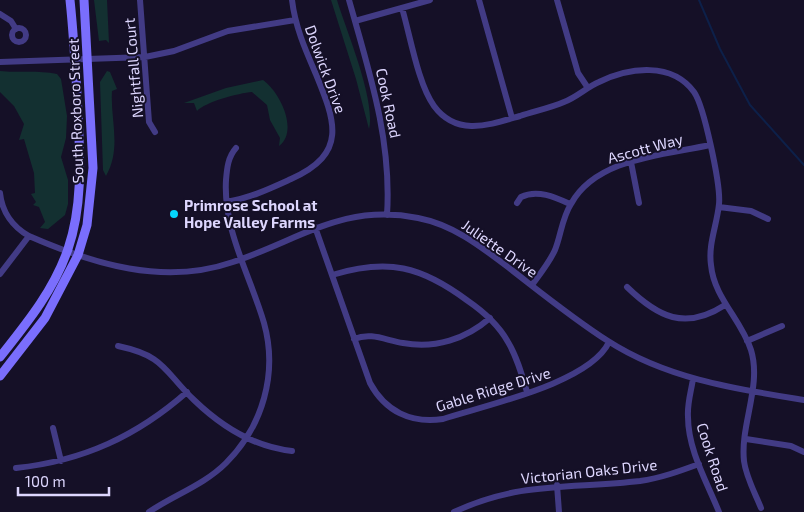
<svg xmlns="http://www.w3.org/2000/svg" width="804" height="512" viewBox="0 0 804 512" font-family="'Exo 2',sans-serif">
	<rect width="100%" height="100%" fill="#151027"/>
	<path fill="#133031" d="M94,0H107L109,43L106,40L99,41Z
		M331,0H337C346,30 376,100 369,129L356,79Z
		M0,71C19,73 38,70 57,74L61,79L67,116L66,138L61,157L68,180V204L65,215L48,229L40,228L45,222L39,207L33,205L36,202L31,194L35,193L34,173L24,139L19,140L24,124L14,106L0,92Z
		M107,71L110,72L117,89L112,91C110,119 122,148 106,176L103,170L100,82Z
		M263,80C280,92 299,131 279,146L280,138L270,120L267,105L252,92C239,93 205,102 197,111L194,103H184L226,88Z"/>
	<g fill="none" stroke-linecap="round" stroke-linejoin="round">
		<path stroke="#0d2049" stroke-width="2" d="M699,0L720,49L750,105L804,165"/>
		<path stroke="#423b85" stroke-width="6" d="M140,0L149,122L155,132
			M349,0C369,71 392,140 387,215
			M479,0L512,118
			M557,0L578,73L588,88
			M402,8C410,35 418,84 434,106C457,137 489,125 520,116C535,111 550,108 564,102C577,97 587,87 599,82C630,67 672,62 694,92C704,106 721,186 719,204C717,225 708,244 711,265C714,298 741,319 751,350C762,386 740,425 744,461C746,477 755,493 761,508
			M0,14L11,21L16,29
			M355,21L430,0
			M12 35a7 7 0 1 1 14 0a7 7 0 1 1-14 0Z
			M0,62L145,57L174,51L228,31L295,20
			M631,162L639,203
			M0,193C2,212 13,227 29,236C93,264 164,286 233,262C300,240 342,203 418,218C455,225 484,249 513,271C544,295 575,320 608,341C667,379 736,389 804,400
			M226,202C250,198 269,189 291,179C349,153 335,121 315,72C305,49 295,26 292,0
			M517,203L521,197C537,189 555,197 570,204
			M719,207L751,211L768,219
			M315,227L370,383C385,411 411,424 443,419C486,405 590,383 609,342
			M0,274L29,236
			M332,275C388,258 421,266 468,301C484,312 498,324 508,342C517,357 522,375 527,392
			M532,285C540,274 549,263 555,250C561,235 562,218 571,204C596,158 664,155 710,145
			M627,287C658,317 685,331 725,305
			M354,339C371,332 385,340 403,343C435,349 466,339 490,318
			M747,341L782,326
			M118,346C165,356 163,370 194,400C221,426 254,447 292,451
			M693,379C691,392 687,404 688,417C688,450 707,482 719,512
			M53,428L61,461
			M746,439L791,446L804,452
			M16,468C83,461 137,436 187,392
			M557,485L559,512
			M149,512C174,495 204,485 226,463C263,426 278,373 264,323C250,275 223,230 226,180C227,168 228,157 236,148
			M454,512C520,481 571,489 640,481C661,478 680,471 699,464"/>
		<path stroke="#7a6efd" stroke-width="9" d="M0,357C27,323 54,290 68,249C83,205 80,158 78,113C76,75 74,38 70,0
			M0,376L45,318L78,255L87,225L93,168L84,0"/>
	</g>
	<circle fill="#05d6fc" stroke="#151027" stroke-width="2" cx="174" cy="214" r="5"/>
	<g text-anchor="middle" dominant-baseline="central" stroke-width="4" stroke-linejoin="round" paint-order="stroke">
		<g font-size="15" fill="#ddd6fe" stroke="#151027">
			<text transform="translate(133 68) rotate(-95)">Nightfall Court</text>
			<text transform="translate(326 69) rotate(70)">Dolwick Drive</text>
			<text transform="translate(389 103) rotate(78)">Cook Road</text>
			<text transform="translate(75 111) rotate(-92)">South Roxboro Street</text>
			<text transform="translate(645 148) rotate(-15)">Ascott Way</text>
			<text transform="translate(500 248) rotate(35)">Juliette Drive</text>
			<text transform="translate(493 389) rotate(-17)">Gable Ridge Drive</text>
			<text transform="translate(713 457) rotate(72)">Cook Road</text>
			<text transform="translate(589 471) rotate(-6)">Victorian Oaks Drive</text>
		</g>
		<g font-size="15" font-weight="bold" fill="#ddd6fe" stroke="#151027" text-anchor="start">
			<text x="184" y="205">Primrose School at<tspan x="184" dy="17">Hope Valley Farms</tspan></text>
		</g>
	</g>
	<path d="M18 487v8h91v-8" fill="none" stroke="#ddd6fe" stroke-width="2.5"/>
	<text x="25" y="487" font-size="15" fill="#ddd6fe" stroke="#151027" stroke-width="4" paint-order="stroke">100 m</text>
</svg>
